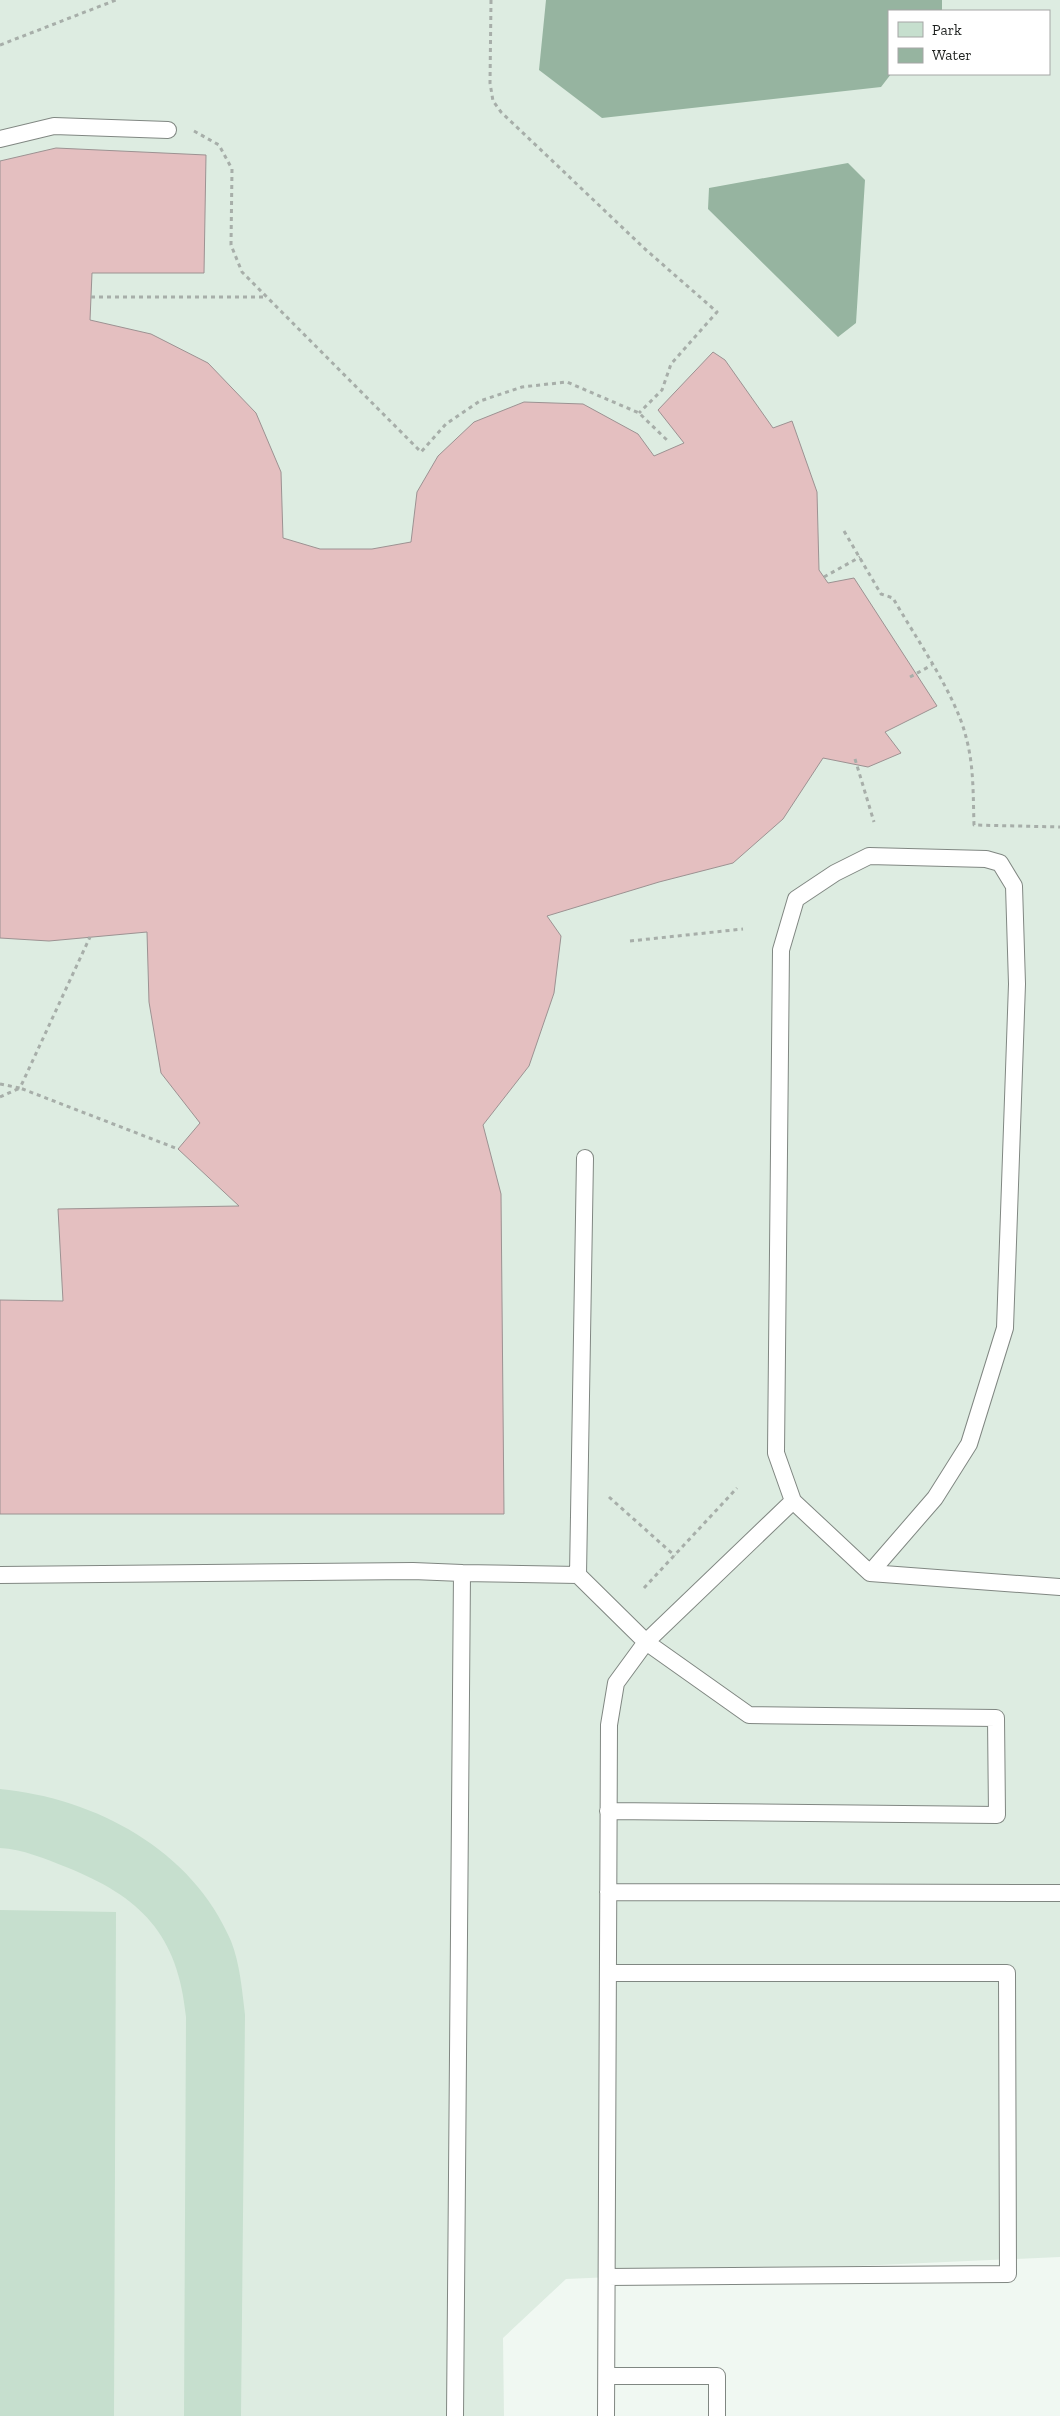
<svg xmlns="http://www.w3.org/2000/svg" width="1060" height="2416" viewBox="0 0 1060 2416" font-family="'Zilla Slab',serif">
	<rect width="100%" height="100%" fill="#f0f8f2"/>
	<path fill="#ddece1" fill-rule="evenodd" d="M0,0H1060V2257L566,2279L503,2338L504,2416H0ZM889,11H1049V74H889Z"/>
	<path fill="#c6dfce" d="M0,1789C95,1798 193,1850 231,1941C240,1964 242,1990 245,2015L241,2416H184L186,2017C178,1934 141,1897 66,1867C46,1859 22,1849 0,1848Z
		M0,1910L116,1912L114,2416H0Z"/>
	<path fill="#96b4a0" d="M546,0H942V11H889V74H891L881,87L602,118L539,70Z
		M848,163L865,180L856,323L838,337L708,209L709,188Z"/>
	<path fill="#e4bfc0" stroke="#9c9292" d="M56,148L206,155L204,273H92L90,320L151,334L208,363L256,413L281,472L283,538L320,549H372L411,542L417,492L438,456L474,422L524,402L583,404L638,434L654,456L684,443L658,410L713,352L725,360L773,428L792,421L817,492L819,570L828,583L854,578L937,706L885,732L901,753L868,767L823,758L783,819L733,863L659,882L547,916L561,936L554,993L529,1066L483,1125L501,1194L504,1514H0V1300L63,1301L58,1209L239,1206L178,1149L200,1123L161,1073L149,1002L147,932L49,941L0,938V161Z"/>
	<g fill="none" stroke-linecap="round" stroke-linejoin="round">
		<defs>
			<path id="service" d="M0,139L54,126L168,130
				M462,1573L578,1575L646,1642L749,1715L996,1718L997,1815L608,1811
				M870,1573L935,1498L969,1444L1005,1328L1017,984L1014,886L1000,863L986,859L869,856L835,873L796,899L781,950L776,1453L793,1501L870,1573L1060,1587
				M0,1575L413,1571L462,1573L455,2416
				M578,1575L585,1158
				M608,1892L1060,1893
				M607,2277L1008,2274L1007,1973H608
				M607,2376H717V2416
				M606,2416L609,1725L616,1683L646,1642L793,1501"/>
		</defs>
		<use href="#service" stroke="#808782" stroke-width="18"/>
		<path stroke="#a7aea9" stroke-width="3" stroke-dasharray="4 4" stroke-linecap="butt" d="M491,0L490,83L493,101L501,112L645,249L717,312L671,364L662,390L639,413
			M0,45L116,0
			M194,131L219,145L232,169L231,245L242,272L421,452L446,424L480,401L522,387L567,382L639,413L669,442
			M91,297H264
			M844,531L881,594L893,598C915,637 956,695 966,737C974,766 973,795 974,825L1060,827
			M824,577L860,557
			M910,677L932,665
			M855,759L874,822
			M630,941L743,929
			M0,1084L20,1088L90,937
			M0,1097L20,1088L178,1149
			M609,1497L675,1556
			M644,1588L737,1488"/>
		<use href="#service" stroke="#fff" stroke-width="16"/>
	</g>
	<rect x="888" y="10" width="162" height="65" fill="#ffffff" stroke="#a5a6a5"/>
	<rect x="898" y="22" width="25" height="15" fill="#c6dfce" stroke="#a5a6a5"/>
	<text x="932" y="35" font-size="15" fill="#1d201e">Park</text>
	<rect x="898" y="48" width="25" height="15" fill="#96b4a0" stroke="#a5a6a5"/>
	<text x="932" y="60" font-size="15" fill="#1d201e">Water</text>
</svg>
